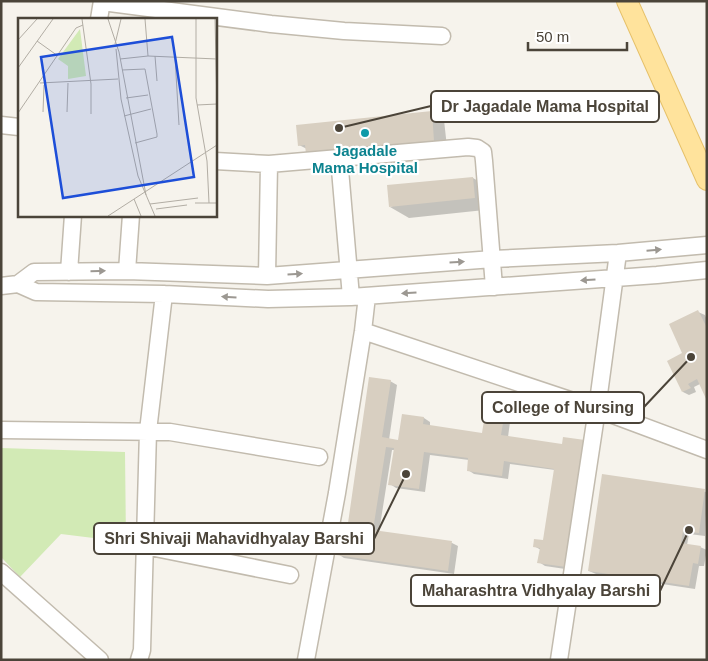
<svg xmlns="http://www.w3.org/2000/svg" width="708" height="661" viewBox="0 0 708 661" font-family="Arial,sans-serif">
	<rect width="100%" height="100%" fill="#f6f3ec"/>
	<path fill="#d2eab5" d="M1,448L125,452L126,542L61,534L20,577L1,557Z"/>
	<path fill="#0003" d="M431,113L444,120L447,147L307,149L299,145Z
		M473,178L492,189L494,209L409,218L390,207Z
		M698,312L705,315L707,320V398L700,384L694,387L696,392L689,395L683,392L684,354Z
		M390,381L397,385L389,440L399,441L403,415L424,418L430,422V426L483,434L504,418L510,422L508,437L563,445L572,570L545,566L539,562L541,550L534,546L544,542L555,470L510,464L508,479L474,474L468,470L469,460L430,455L425,492L396,488L390,484L395,450H392L379,532L452,543L458,546L454,574L344,558L338,554L348,531Z
		M603,476L707,492L705,536L689,534L687,545L700,547L707,550L704,566H699L695,589L596,574L589,571Z"/>
	<path fill="#d8cfc1" d="M432,111L434,141L306,154L305,145L298,146L296,125Z
		M473,177L475,198L389,207L387,185Z
		M698,310L707,328V401L697,379L688,384L691,388L682,392L667,361L682,353L669,324Z
		M369,377L391,380L382,437L398,440L402,414L424,417L423,424L482,433L485,414L504,417L501,435L562,444L563,437L585,440L566,567L537,563L540,548L533,547L534,539L543,540L554,469L504,461L502,476L467,471L468,458L424,452L419,489L388,485L394,448L386,447L373,530L452,541L448,571L336,555L340,529L347,530Z
		M602,474L705,489L699,533L683,531L681,543L701,546L698,564L693,563L689,586L588,571Z"/>
	<g fill="none" stroke-linecap="round" stroke-linejoin="round">
		<defs>
			<path id="minor" d="M102,2L271,24L344,31L442,36
				M99,19L102,1
				M1,125L19,127
				M339,158L351,297
				M215,161L269,164L468,147L477,148L483,152L484,161L494,287
				M127,271L131,215
				M69,272L73,215
				M267,276L269,164
				M18,284L36,292L164,294L268,299L351,297L657,275L707,270
				M1,286L18,284L34,272L127,271L267,276L493,259L618,253L707,245
				M363,331L597,409L707,450
				M1,430L170,432L319,457
				M145,546L290,575
				M1,572L100,660
				M139,660L142,650L148,431L164,294
				M306,660L337,493L363,331L367,296
				M559,660L597,409L618,253"/>
			<path id="major" d="M627,1L707,180"/>
		</defs>
		<use href="#minor" stroke="#c2bbae" stroke-width="19"/>
		<use href="#major" stroke="#e6c16a" stroke-width="22"/>
		<use href="#minor" stroke="#fff" stroke-width="16"/>
		<use href="#major" stroke="#ffe39c" stroke-width="20"/>
	</g>
	<defs><path id="oneway-solid" d="M-6-.8H1V-3.2L6.5 0L1 3.2V.8H-6Z" transform="scale(1.25)"/></defs>
	<g fill="#9c9892">
		<use href="#oneway-solid" transform="translate(654 250) rotate(-5)"/>
		<use href="#oneway-solid" transform="translate(457 262) rotate(-4)"/>
		<use href="#oneway-solid" transform="translate(98 271) rotate(-1)"/>
		<use href="#oneway-solid" transform="translate(295 274) rotate(-4)"/>
		<use href="#oneway-solid" transform="translate(588 280) rotate(176)"/>
		<use href="#oneway-solid" transform="translate(409 293) rotate(176)"/>
		<use href="#oneway-solid" transform="translate(229 297) rotate(-177)"/>
	</g>
	<circle fill="#0f9aa8" stroke="#fff" stroke-width="2" cx="365" cy="133" r="5"/>
	<g text-anchor="middle" dominant-baseline="central" stroke-width="4.5" stroke-linejoin="round" paint-order="stroke">
		<g font-size="15" font-weight="bold" fill="#0d838f" stroke="#fff">
			<text x="365" y="150">Jagadale<tspan x="365" dy="17">Mama Hospital</tspan></text>
		</g>
	</g>
	<g transform="translate(18 18)">
		<rect width="199" height="199" fill="#f6f3ec"/>
		<path d="M62,11L68,58L50,61V48L40,41Z" fill="#d2eab5"/>
		<path fill="none" stroke="#b2ada4" stroke-width="1" d="M64,1L73,66V96M90,1L101,34L128,177M127,1L130,38M178,1V80L189,143L191,185M197,1L199,89M0,22L19,1M19,23L40,38M97,26L103,1M98,31L103,81L120,158L137,198M137,38L139,63M157,39L161,107M102,41L130,38L199,41M0,50L35,1M104,52L127,51L139,116V119L117,125M22,65L100,61M108,80L130,77M179,87L199,86M25,94L26,67M49,94L50,65M0,95L58,10L65,7M106,98L133,91M116,181L123,198M177,185H199M132,186L180,180M138,191L169,187M90,198L199,127"/>
		<path fill="#1d4ed8" fill-opacity="0.15" stroke="#1d4ed8" stroke-width="2.5" d="M154,19L176,159L45,180L23,39Z"/>
		<rect width="199" height="199" fill="none" stroke="#4b4439" stroke-width="2.5"/>
	</g>
	<path fill="none" stroke="#4b4439" stroke-width="2" d="M339 128L431 106M691 357L644 407M406 474L374 539M689 530L660 591"/>
	<g fill="#4b4439" stroke="#fff" stroke-width="2">
		<circle cx="339" cy="128" r="5"/>
		<circle cx="691" cy="357" r="5"/>
		<circle cx="406" cy="474" r="5"/>
		<circle cx="689" cy="530" r="5"/>
	</g>
	<g fill="#fff" stroke="#4b4439" stroke-width="2">
		<rect x="431" y="91" width="228" height="31" rx="5"/>
		<rect x="482" y="392" width="162" height="31" rx="5"/>
		<rect x="94" y="523" width="280" height="31" rx="5"/>
		<rect x="411" y="575" width="249" height="31" rx="5"/>
	</g>
	<g font-size="16" text-anchor="middle" font-weight="bold" fill="#4b4439">
		<text x="545" y="112">Dr Jagadale Mama Hospital</text>
		<text x="563" y="413">College of Nursing</text>
		<text x="234" y="544">Shri Shivaji Mahavidhyalay Barshi</text>
		<text x="536" y="596">Maharashtra Vidhyalay Barshi</text>
	</g>
	<rect width="708" height="661" fill="none" stroke="#4b4439" stroke-width="5"/>
	<path d="M528 42v8h99v-8" fill="none" stroke="#4b4439" stroke-width="2.5"/>
	<text x="536" y="42" font-size="15" fill="#4b4439" stroke="#ffffff" stroke-width="4" paint-order="stroke">50 m</text>
</svg>
